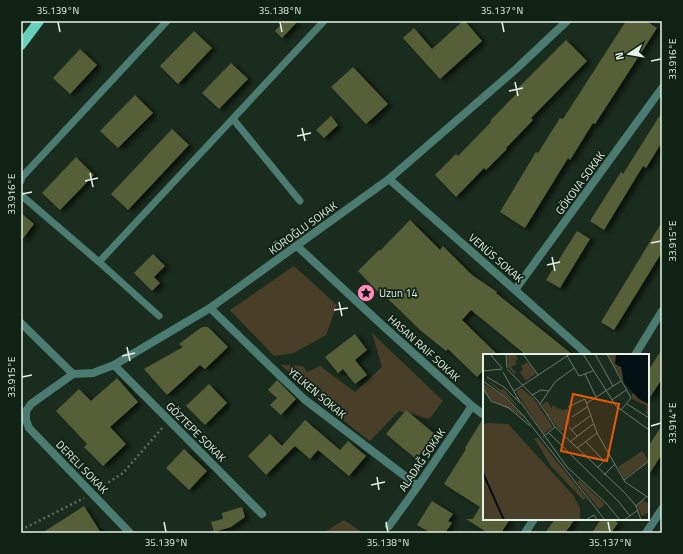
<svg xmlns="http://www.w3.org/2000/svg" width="683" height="554" viewBox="0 0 683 554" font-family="'Titillium Web',sans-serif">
	<defs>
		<filter id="shadow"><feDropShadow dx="4.5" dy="2.5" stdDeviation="2" flood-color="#0009"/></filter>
	</defs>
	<rect width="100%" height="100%" fill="#1a2c1d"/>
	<path fill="#493f28" d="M294,266L337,305L326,335L294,353L274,356L230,310Z
		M372,333L443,401L429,419L399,411L370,441L349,425L281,365L303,366L307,372L320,366L355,392L382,367Z
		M344,520L363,533H323Z"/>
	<path fill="#575f38" filter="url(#shadow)" d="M284,21H298L282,38L275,31Z
		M463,21H465L482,41L440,79L403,38L414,28L432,49Z
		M626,21H646L657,28L595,124L593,123L570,160L568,158L525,228L500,212L536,152L538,153L560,118L563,119Z
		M194,31L212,48L178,84L160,66Z
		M566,40L587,61L531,118L533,120L506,148L507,149L486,170L484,168L456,197L435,175L456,154L458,156L491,122L490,121L519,91L517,89Z
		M80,49L97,65L70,94L53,78Z
		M231,63L248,79L219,109L202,93Z
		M353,67L388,104L366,124L331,87Z
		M135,95L153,113L118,148L100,131Z
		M662,112V142L646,168L643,166L604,230L590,221L621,172L623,174Z
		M331,116L338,125L324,138L316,130Z
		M172,129L189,145L128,210L111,194Z
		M76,157L94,175L60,210L42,193Z
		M21,213L34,224L21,241Z
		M410,220L440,250L443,246L472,275L497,292L496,293L573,355H526L471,310L462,320L498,355H484V370L477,377L448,349L446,351L420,330L380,291L379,293L358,271L379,250L380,251Z
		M662,222V252L614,330L601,322Z
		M577,231L590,239L560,288L546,280Z
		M153,254L165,266L154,277L160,283L152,291L134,273Z
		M202,327H208L228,347L205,369L200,365L167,395L144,369L183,347L179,344Z
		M355,334L367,350L355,360L367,375L355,384L343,369L338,373L325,357Z
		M662,349V379L648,400V371Z
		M117,378L138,402L110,427L126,444L103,466L84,447L87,444L56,411L79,389L91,401Z
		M277,380L296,399L281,415L270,405L277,398L268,390Z
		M209,384L227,403L205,425L186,406Z
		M406,410L436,435L416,459L386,434Z
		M305,420L340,450L348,441L366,456L349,476L318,450L310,459L295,446L266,475L248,456L270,434L282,446Z
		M482,420H484V519H510L501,533H488L466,519H473L480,507L444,484L466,449L465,448Z
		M662,425V454L648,476V447Z
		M184,449L207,471L189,490L166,468Z
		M432,501L453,514L448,521L452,523L445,533H431L417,525Z
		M84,506L101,533H42Z
		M242,507L245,517L231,527L214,532L211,522L223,519L222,513Z
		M555,519H575L565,533H545Z
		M601,519H612L618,523L611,533H592Z"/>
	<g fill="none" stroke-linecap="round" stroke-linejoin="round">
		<path stroke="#5c6c5e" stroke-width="2.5" stroke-dasharray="2 3" stroke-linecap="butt" d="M100,488L123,473L163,427
			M21,530L84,498"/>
		<path stroke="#4c7b72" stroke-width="7" d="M233,119L300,201
			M21,181L22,177L167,21
			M21,195L99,262L159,316
			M99,262L324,21"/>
		<path stroke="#4c7b72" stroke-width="8" d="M389,179L515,290L588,355
			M297,246L381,324L472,406L484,415
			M515,290L662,88
			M210,308L304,399L418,486
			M21,323L73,374
			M635,355L662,311
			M114,365L262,514
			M389,526L418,486L472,406
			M130,533L29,428L26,420V411L31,404L73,374L93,373L114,365L210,308L389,179L516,69L567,21
			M525,533L534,519
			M646,533L662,509"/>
		<path stroke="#67d0bd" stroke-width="10" d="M21,45L39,21"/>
	</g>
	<path fill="none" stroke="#e6f2e8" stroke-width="1.5" d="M58,22L60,32M280,22L282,32M502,22L504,32M651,61L661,59M515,82L518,96M509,91L523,88M302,128L305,141M297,136L311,133M90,173L93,187M85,181L98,178M22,194L32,192M651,243L661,241M552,257L555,271M547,265L560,262M339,302L342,316M334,310L348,308M127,347L130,361M122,356L135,353M22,377L32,375M651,426L661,423M377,477L379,490M371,485L385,482M164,522L166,532M386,522L388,532M608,522L610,532"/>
	<defs>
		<symbol id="sight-disc" viewBox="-11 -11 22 22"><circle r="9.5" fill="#fe8ebb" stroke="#102214"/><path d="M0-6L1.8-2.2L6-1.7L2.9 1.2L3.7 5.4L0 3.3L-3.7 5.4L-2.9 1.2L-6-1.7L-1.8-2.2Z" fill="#111"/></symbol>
	</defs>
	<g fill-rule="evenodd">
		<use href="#sight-disc" x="356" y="283" width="20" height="20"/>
	</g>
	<g text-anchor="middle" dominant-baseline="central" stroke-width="3.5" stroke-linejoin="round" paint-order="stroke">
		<g font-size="11" fill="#e6f2e8" stroke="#102214">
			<text transform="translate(580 183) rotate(-54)">GÖKOVA SOKAK</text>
			<text transform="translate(303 228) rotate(-36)">KÖROĞLU SOKAK</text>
			<text transform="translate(496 258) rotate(41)">VENÜS SOKAK</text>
			<text transform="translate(424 348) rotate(42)">HASAN RAIF SOKAK</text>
			<text transform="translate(317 393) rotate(40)">YELKEN SOKAK</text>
			<text transform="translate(196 432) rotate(45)">GÖZTEPE SOKAK</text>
			<text transform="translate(422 460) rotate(-56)">ALADAĞ SOKAK</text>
			<text transform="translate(82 467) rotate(46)">DERELI SOKAK</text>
		</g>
		<g font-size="11" fill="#e6f2e8" stroke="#102214" text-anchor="start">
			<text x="379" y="293">Uzun 14</text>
		</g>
	</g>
	<g transform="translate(483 354)">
		<rect width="166" height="166" fill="#1a2c1d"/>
		<path d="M24,0H32L35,5L32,7L34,10L28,13L33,18L31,20L25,13ZM124,0H138L141,25H139ZM44,8L53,19L43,27L37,18L40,15L38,12ZM0,23L18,36L21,35L37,55ZM0,29L21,43L42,64L7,45L0,35ZM38,34L51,45L70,73L61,80L33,38ZM166,34V63L163,58L164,52L149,45V40ZM64,47L69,55V51L79,56L85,55L87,69L78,78L63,59L66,56L63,58L59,51ZM5,69L25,70L91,142L97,154V166H0V70ZM51,84H55L103,144L100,146L68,112ZM159,97L166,107L141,124L135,113ZM96,126L122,150L116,155L94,128ZM160,146L166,150V158L159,162L154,152Z" fill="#493f28"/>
		<path d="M133,0H166V50L156,45L141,29L138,13L132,10Z" fill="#021013"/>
		<path fill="none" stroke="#021013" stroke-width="2" d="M0,119L21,166"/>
		<path fill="none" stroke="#6c7b6e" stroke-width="1" d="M7,0L19,14M23,0L24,14M40,0L55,21M83,0L96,22L110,17M100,0L133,52L166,76M112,0L130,32M124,0L148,44L138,56M24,15L55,47L72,73L142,139L153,152L158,166M0,17L19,15M20,18L35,45M102,20L113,43M4,23L21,33L37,49M0,27L22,43L40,61L122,166M1,36L8,47L26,54L47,72M31,37L87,0M49,41L58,36L66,37M34,43L84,113L123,149L137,166M129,46L143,36M104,49L138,27M57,50L72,28L91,14M144,50L166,64M85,53L102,45L114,79L142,128L166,144M89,63L104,53M86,73L94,82M88,76L107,62M65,78L136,148L147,162M60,83L72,73M87,88L110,70M103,88L121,107M94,94L114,79M114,114L127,101M121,121L132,110M141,126L166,107M153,152L164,142M103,166L111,161L114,166M141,166L155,156"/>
		<path fill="#e8590c" fill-opacity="0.15" stroke="#e8590c" stroke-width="2" d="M90,40L136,50L124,107L78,97Z"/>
		<rect width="166" height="166" fill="none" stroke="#e6f2e8" stroke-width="2"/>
	</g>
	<rect width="683" height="554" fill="none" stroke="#102214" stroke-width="44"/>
	<g transform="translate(629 54) rotate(258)" stroke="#102214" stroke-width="3" paint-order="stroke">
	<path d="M0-3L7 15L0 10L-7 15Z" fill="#e6f2e8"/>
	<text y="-6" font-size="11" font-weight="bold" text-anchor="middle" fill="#e6f2e8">N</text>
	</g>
	<rect x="22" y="22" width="639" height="510" fill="none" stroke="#e6f2e8" stroke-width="1.5"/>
	<g font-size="10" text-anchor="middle" fill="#e6f2e8">
		<text x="58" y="14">35.139°N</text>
		<text x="280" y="14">35.138°N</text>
		<text x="502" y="14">35.137°N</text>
		<text transform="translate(672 59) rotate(-90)" y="4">33.916°E</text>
		<text transform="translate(11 194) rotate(-90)" y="4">33.916°E</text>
		<text transform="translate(672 241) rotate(-90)" y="4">33.915°E</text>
		<text transform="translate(11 377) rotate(-90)" y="4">33.915°E</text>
		<text transform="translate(672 423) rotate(-90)" y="4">33.914°E</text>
		<text x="166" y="546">35.139°N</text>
		<text x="388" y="546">35.138°N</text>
		<text x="610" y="546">35.137°N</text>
	</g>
</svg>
